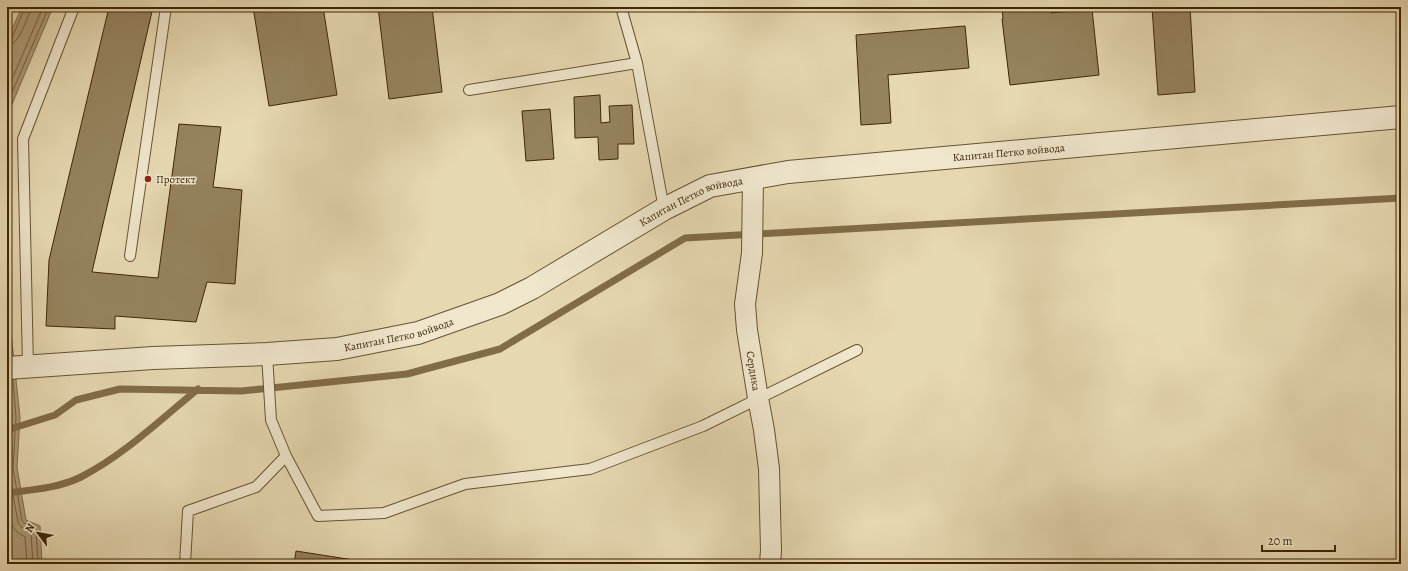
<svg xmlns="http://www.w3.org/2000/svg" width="1408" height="571" viewBox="0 0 1408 571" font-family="Alegreya,serif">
	<rect width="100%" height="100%" fill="#e6d8b1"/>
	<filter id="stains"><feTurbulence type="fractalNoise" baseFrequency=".005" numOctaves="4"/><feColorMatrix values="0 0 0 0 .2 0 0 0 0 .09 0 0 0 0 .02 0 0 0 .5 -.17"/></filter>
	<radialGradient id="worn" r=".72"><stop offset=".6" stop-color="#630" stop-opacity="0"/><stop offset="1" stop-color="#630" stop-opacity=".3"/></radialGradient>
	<path fill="#ad9b77" stroke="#816c49" d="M22,7H53L7,116V40Z
		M7,295L20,417L17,467L26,520L40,526L42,564H7Z"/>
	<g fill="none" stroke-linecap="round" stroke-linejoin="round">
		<path stroke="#76603e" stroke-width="1" d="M7,41L10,40L12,38L25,7
			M7,46C19,45 25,22 30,12V7
			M7,91L43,7
			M7,104L49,7
			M8,380L11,417L8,468L18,522L21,527L31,533L33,564
			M13,380L16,417L13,468L22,521L24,523L36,529L38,564
			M7,498L12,526L17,532L25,537L27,564"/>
		<path stroke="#816c49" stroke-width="7" d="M7,430L55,415L76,400L120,389L241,391L407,374L500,349L685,238L1401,198
			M7,493C32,490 59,488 81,477C124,455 160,420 198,389"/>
	</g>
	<path fill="#95835e" stroke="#3e2605" d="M109,7H153L92,272L158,278L179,124L221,127L213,187L242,190L235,284L207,282L196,322L115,316V329L46,326L49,260Z
		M253,7H323L337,95L269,106Z
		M378,7H432L442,92L389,99Z
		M1002,7H1050L1051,13L1092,9L1099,75L1010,85L1002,19H1003Z
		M1152,7H1190L1195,92L1158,95Z
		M965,26L969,68L888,75L891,123L861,125L856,35Z
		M600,95L601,123L610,122L609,106L632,105L634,144H618V159L599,160L598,137L575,138L574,97Z
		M550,109L554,159L526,161L522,111Z
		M296,551L373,563V564H294Z"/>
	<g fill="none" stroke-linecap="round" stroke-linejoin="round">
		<defs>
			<path id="service" d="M621,7L637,63L664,209
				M469,90L637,63
				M130,256L166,7
				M267,354L271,420L286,456
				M28,366L23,139L74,7
				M185,564L188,511L256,487L286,456L318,516L384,513L465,484L590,469L703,426L857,350"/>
			<g id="minor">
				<path id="s1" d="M753,178L752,253L745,304L747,330L758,398L764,430L769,469L771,550L770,564"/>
			</g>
			<g id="tertiary">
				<path id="s2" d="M7,368L153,358L267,354L337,349L418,333L500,304L532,288L664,209L710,186L788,172L1401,117"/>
			</g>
		</defs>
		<use href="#service" stroke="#685230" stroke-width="12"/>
		<use href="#minor" stroke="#685230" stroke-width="22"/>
		<use href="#tertiary" stroke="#685230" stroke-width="24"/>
		<use href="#service" stroke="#efe6cc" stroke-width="10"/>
		<use href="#minor" stroke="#efe6cc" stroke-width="20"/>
		<use href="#tertiary" stroke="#efe6cc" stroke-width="22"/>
	</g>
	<circle fill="#8f2418" stroke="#efe6cc" stroke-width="1.5" cx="148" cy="179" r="4"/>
	<g text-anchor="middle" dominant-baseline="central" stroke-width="3" stroke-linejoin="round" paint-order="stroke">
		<g font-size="11" fill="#3e2605" stroke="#efe6cc">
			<text stroke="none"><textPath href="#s2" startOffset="1042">Капитан Петко войвода</textPath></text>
			<text stroke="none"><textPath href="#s2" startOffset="718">Капитан Петко войвода</textPath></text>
			<text stroke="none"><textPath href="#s2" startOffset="394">Капитан Петко войвода</textPath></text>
			<text stroke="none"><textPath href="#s1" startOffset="194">Сердика</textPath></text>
		</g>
		<g font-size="11" fill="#3e2605" stroke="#efe6cc" text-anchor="start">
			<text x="156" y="179">Протект</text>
		</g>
	</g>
	<rect width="1408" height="571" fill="none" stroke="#e6d8b1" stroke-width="24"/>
	<rect x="8" y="8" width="1392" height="555" fill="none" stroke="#3e2605" stroke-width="2"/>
	<rect x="12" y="12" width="1384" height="547" fill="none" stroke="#3e2605"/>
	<g transform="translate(38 533) rotate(302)" stroke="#efe6cc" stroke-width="3" paint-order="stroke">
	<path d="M0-3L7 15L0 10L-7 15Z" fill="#3e2605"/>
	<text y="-6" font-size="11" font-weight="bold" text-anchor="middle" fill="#3e2605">N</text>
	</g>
	<path d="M1262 545v6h73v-6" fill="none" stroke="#3e2605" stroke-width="2"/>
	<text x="1268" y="545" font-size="12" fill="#3e2605" stroke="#efe6cc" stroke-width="3" paint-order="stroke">20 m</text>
	<rect width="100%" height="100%" filter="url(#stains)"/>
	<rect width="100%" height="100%" fill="url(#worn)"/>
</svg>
